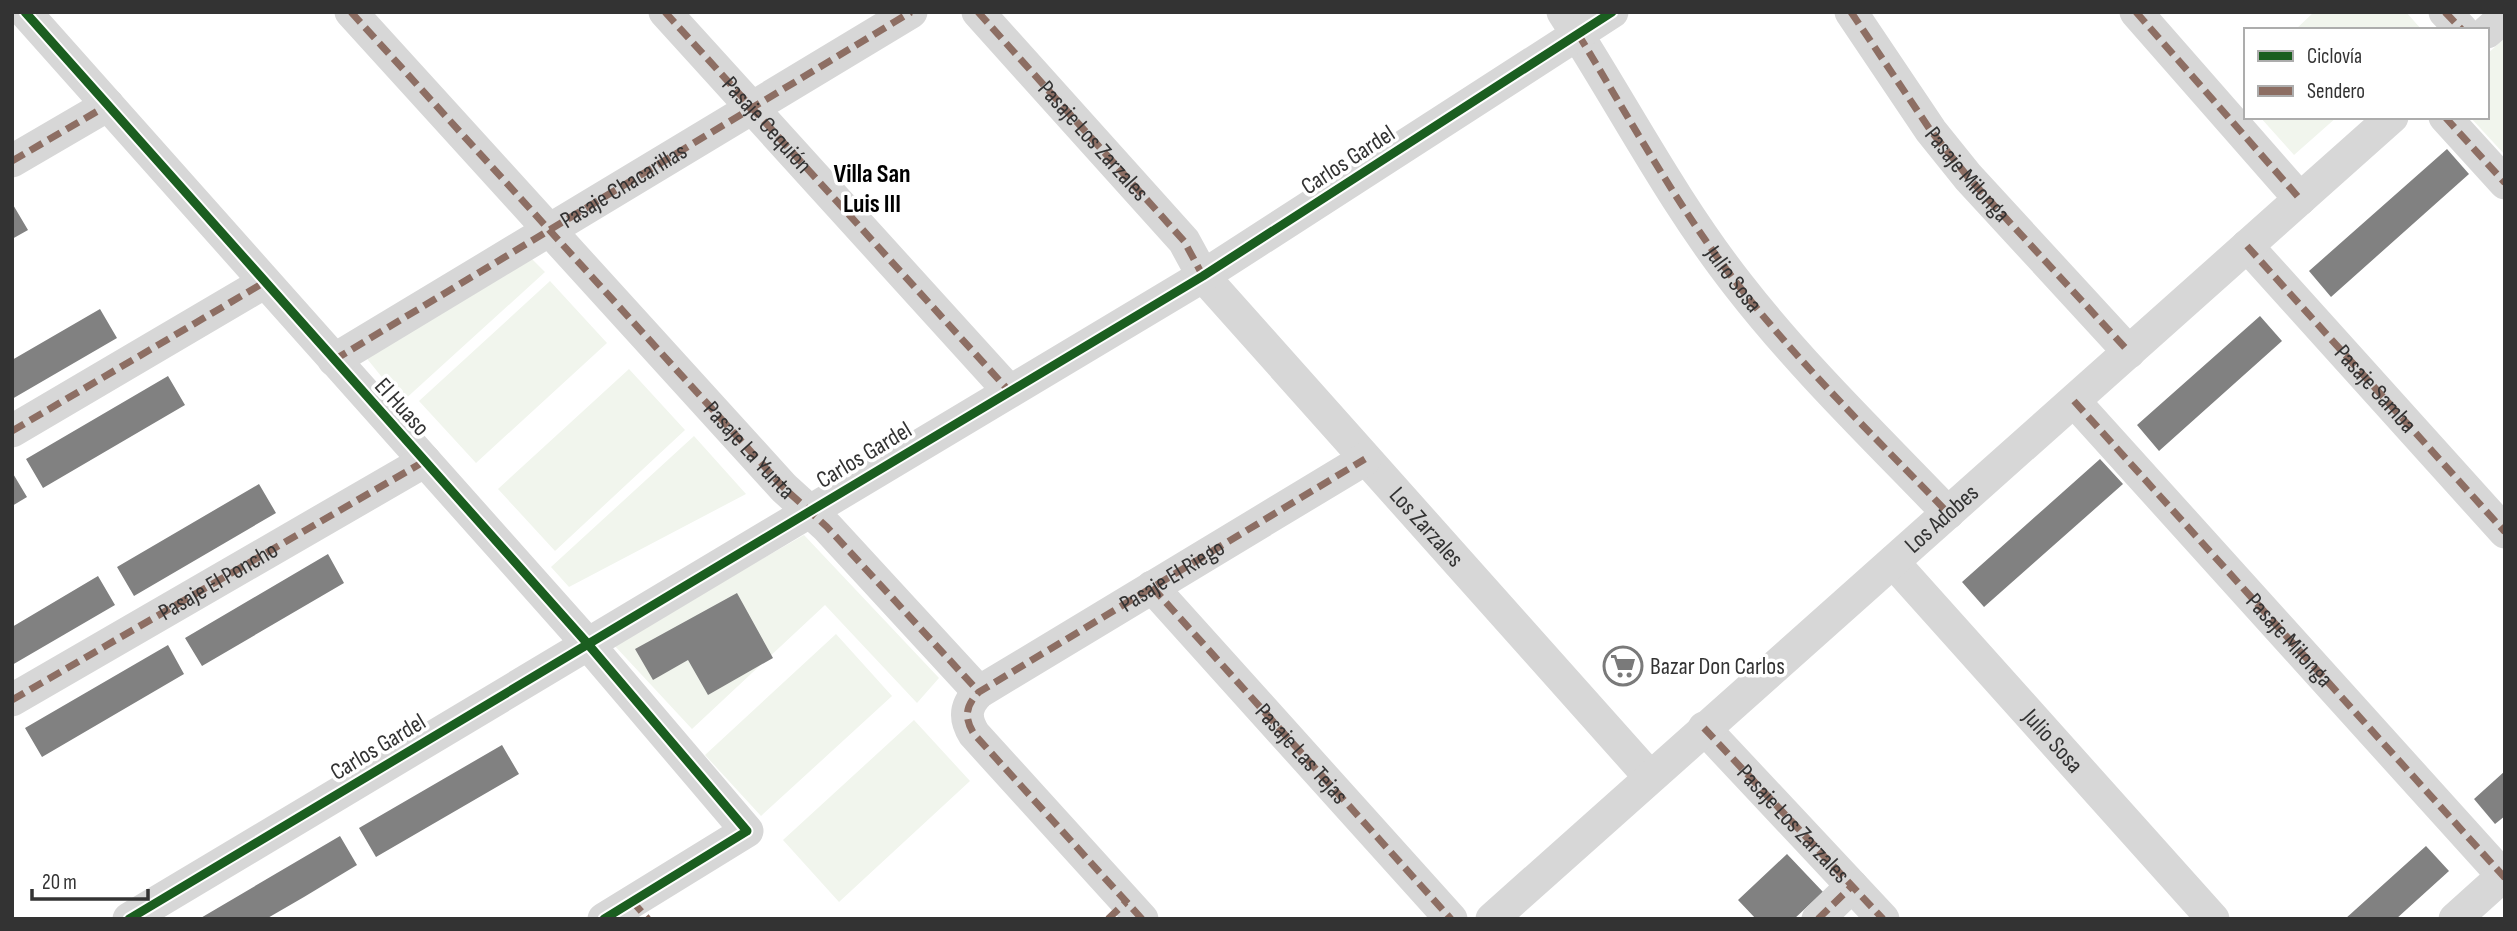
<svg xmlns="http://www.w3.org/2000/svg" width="2517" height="931" viewBox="0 0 2517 931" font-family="'Sofia Sans Condensed',sans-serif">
	<rect width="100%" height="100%" fill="#fff"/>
	<path fill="#f1f5ed" d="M2314,12H2406L2422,30H2295Z
		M2505,38V155L2470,117H2487V54Z
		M2260,117H2337L2294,155Z
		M530,257L545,272L402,402L364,355Z
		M550,281L607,343L476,463L419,401Z
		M629,369L685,430L555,551L498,489Z
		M694,436L746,494L569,587L551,567Z
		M804,535L939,678L917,703L825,605L692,729L613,644Z
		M836,634L892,696L761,816L705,755Z
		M914,720L970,781L839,902L783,840Z"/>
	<path fill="#818181" d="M2447,149L2469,174L2331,297L2309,271Z
		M12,203L28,230L12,239Z
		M100,309L117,338L12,399V360Z
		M2260,316L2282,341L2159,451L2137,425Z
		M168,376L185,405L43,488L26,459Z
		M2100,459L2123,484L1984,607L1962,582Z
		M12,472L27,497L12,506Z
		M259,484L276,513L134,596L117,567Z
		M328,554L344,583L202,666L185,638Z
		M98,576L115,605L12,665V627Z
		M737,593L773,658L708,695L688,660L653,680L635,649Z
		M168,645L184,674L42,757L25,728Z
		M502,745L519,774L376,857L359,828Z
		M2505,771V816L2495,824L2474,799Z
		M340,836L357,865L304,897L266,919H199Z
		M2426,846L2449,871L2396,919H2345Z
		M1787,854L1823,892L1794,919H1756L1738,900Z"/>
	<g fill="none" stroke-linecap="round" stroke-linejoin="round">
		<g stroke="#d7d7d7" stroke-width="33">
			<path d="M25,12L587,643L747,831L604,919"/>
			<path d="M351,12L784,488L827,527L979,692"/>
			<path d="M665,12L1009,391"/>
			<path id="s1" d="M978,12L1184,241L1203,276L1650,777"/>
			<path id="s2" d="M1563,12C1622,103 1672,201 1739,286C1802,367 1877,439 1948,513"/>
			<path id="s3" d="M1851,12L1931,131L1968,177L2129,352"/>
			<path d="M2136,12L2300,199"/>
			<path d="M2445,12L2462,30"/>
			<path d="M2487,32L2505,16"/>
			<path d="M2445,117L2505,183"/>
			<path d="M12,161L108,105"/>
			<path id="s4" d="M2247,246L2505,532"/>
			<path d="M334,360L911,12"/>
			<path d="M2074,401L2505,878"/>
			<path d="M12,431L265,282"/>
			<path id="s5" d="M1893,562L2213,919"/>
			<path id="s6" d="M1152,587L1451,919"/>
			<path id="s7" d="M12,700L425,461"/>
			<path id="s8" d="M1704,728L1883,919"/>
			<path d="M129,919L1203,276L1612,12"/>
			<path id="s9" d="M1142,919L974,734C964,718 965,706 979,692L1365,459"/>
			<path id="s10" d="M1492,919L2392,117"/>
			<path d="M1818,919L1852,886"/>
			<path d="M2455,919L2505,874"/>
		</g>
		<g stroke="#8d6e63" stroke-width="7" stroke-dasharray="14 7" stroke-linecap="butt">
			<path id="s11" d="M351,12L784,488L827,527L979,692"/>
			<path id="s12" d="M665,12L1009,391"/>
			<path id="s13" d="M978,12L1184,241L1203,276"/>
			<path d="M1851,12L1931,131L1968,177L2129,352"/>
			<path d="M2136,12L2300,199"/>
			<path d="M2445,12L2462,30"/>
			<path d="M1578,34C1630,119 1678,208 1739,286C1802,367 1877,439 1948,513"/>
			<path d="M2445,117L2505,183"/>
			<path d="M12,161L108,105"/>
			<path d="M2247,246L2505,532"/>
			<path id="s14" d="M334,360L911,12"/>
			<path id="s15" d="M2074,401L2505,878"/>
			<path d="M12,431L265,282"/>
			<path d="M1152,587L1451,919"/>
			<path d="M12,700L425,461"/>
			<path d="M1704,728L1883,919"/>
			<path d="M632,901L648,919"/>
			<path d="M1108,919L1126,902"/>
			<path d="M1142,919L974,734C964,718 965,706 979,692L1365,459"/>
			<path d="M1818,919L1852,886"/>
		</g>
		<defs>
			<path id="cycleway" d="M25,12L587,643L747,831L604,919
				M129,919L1203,276L1612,12"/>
		</defs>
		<use href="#cycleway" stroke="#fff" stroke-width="13"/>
		<use href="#cycleway" stroke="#1b5e20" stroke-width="9"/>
	</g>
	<defs>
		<symbol id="supermarket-ring" viewBox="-11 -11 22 22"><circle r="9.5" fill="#fff" stroke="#7a7a7a" stroke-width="1.5"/><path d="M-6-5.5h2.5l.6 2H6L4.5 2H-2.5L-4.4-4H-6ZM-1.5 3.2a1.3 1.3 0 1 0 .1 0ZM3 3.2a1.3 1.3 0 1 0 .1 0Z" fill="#7a7a7a"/></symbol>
	</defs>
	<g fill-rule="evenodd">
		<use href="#supermarket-ring" x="1601" y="644" width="44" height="44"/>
	</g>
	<g text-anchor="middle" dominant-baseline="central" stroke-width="7" stroke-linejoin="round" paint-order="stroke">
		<g font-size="24" fill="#333" stroke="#fff">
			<text stroke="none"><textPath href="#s12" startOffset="152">Pasaje Cequión</textPath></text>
			<text stroke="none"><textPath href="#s13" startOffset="173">Pasaje Los Zarzales</textPath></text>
			<text transform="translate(1348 160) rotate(-33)">Carlos Gardel</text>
			<text stroke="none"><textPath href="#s3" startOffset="200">Pasaje Milonga</textPath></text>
			<text stroke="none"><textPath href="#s14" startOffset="338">Pasaje Chacarillas</textPath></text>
			<text stroke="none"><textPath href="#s2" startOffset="317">Julio Sosa</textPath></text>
			<text stroke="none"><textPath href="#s4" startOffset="192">Pasaje Samba</textPath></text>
			<text transform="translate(402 407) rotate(48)">El Huaso</text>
			<text stroke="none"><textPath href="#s11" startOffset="592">Pasaje La Yunta</textPath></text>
			<text transform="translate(864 455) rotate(-31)">Carlos Gardel</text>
			<text stroke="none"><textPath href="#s10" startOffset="602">Los Adobes</textPath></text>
			<text stroke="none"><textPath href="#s1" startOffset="684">Los Zarzales</textPath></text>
			<text stroke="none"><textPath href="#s9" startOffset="522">Pasaje El Riego</textPath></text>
			<text stroke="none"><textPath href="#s7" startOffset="238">Pasaje El Poncho</textPath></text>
			<text stroke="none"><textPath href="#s15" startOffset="322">Pasaje Milonga</textPath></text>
			<text stroke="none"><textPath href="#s5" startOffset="240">Julio Sosa</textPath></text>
			<text transform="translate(378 747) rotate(-31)">Carlos Gardel</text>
			<text stroke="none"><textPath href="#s6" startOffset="224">Pasaje Las Tejas</textPath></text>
			<text stroke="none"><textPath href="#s8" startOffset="131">Pasaje Los Zarzales</textPath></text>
		</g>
		<g font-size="24" fill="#333" stroke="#fff" text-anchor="start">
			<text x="1650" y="666">Bazar Don Carlos</text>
		</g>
		<g font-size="26" font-weight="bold" fill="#000" stroke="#fff">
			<text x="872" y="174">Villa San<tspan x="872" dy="30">Luis III</tspan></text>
		</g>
	</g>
	<rect width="2517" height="931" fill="none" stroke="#333333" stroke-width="28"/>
	<rect x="2244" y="28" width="245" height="91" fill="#ffffff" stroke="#adadad" stroke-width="2"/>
	<rect x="2258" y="51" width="35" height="10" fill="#1b5e20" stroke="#adadad" stroke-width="2"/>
	<text x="2307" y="63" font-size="21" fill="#333333">Ciclovía</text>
	<rect x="2258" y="86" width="35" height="10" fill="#8d6e63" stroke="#adadad" stroke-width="2"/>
	<text x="2307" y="98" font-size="21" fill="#333333">Sendero</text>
	<path d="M32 889v10h116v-10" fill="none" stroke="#333333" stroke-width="3.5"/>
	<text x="42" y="889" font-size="21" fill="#333333" stroke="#ffffff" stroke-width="5" paint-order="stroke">20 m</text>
</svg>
